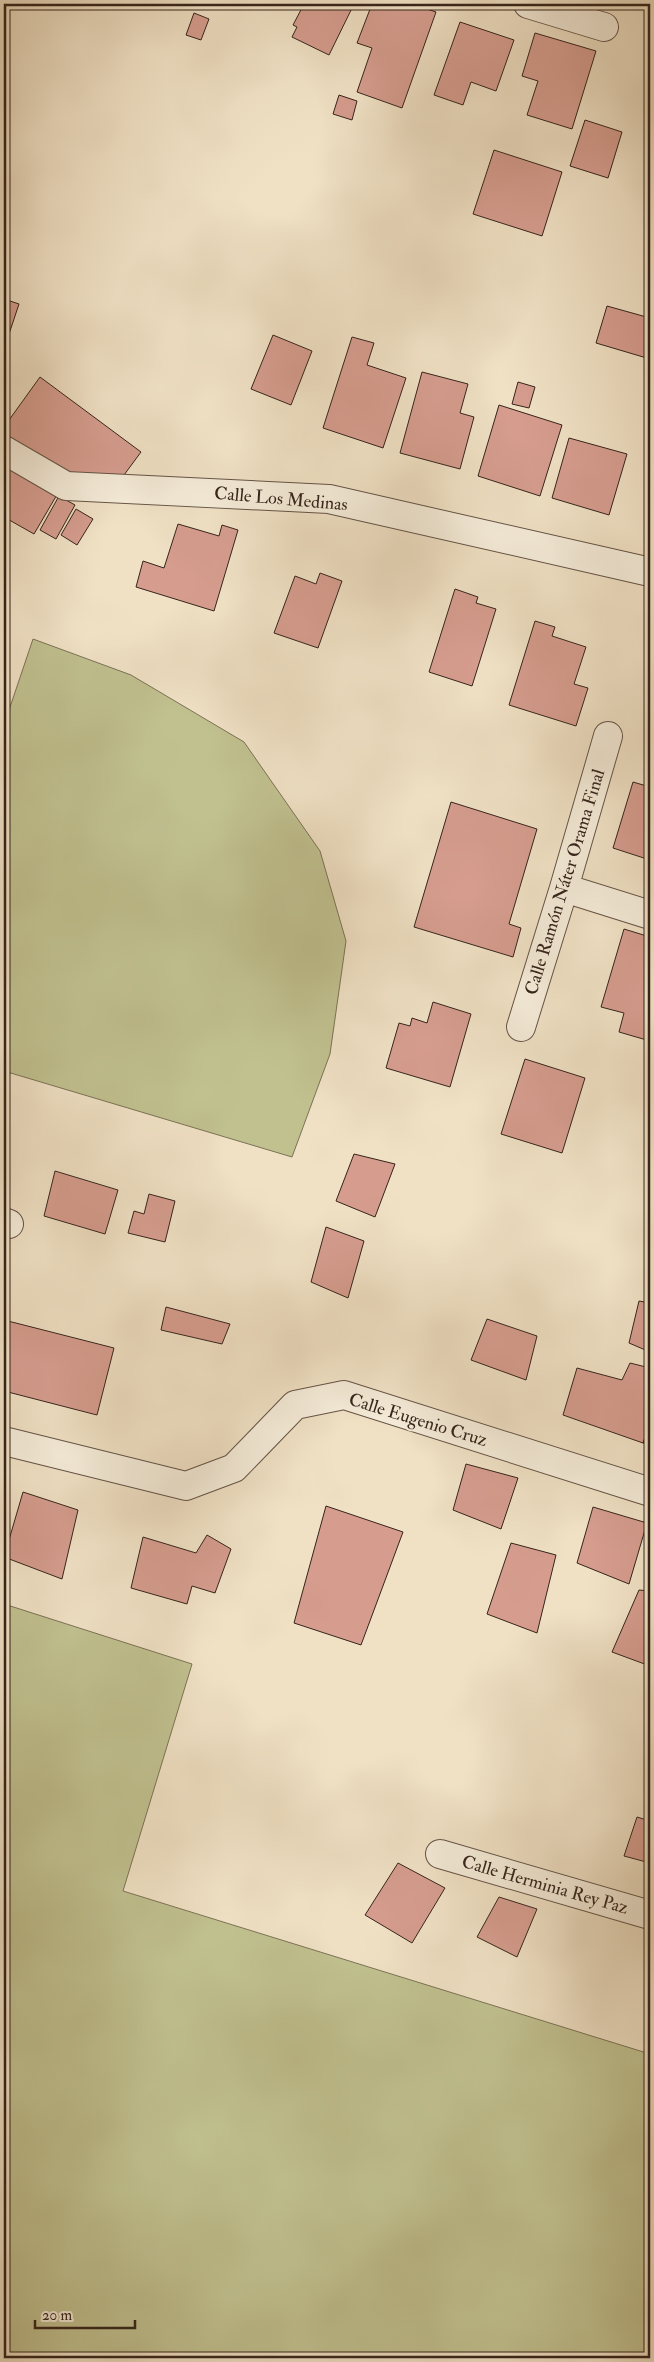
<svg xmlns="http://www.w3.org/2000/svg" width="654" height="2362" viewBox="0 0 654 2362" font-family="'IM FELL Double Pica',serif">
	<rect width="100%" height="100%" fill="#f0e1c5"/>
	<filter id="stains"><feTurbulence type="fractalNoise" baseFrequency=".004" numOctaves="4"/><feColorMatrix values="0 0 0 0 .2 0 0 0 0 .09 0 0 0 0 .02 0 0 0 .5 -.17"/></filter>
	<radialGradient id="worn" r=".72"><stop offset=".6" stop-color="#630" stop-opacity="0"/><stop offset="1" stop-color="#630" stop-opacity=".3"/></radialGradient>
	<path fill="#c1c190" stroke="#7b7256" d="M33,639L131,675L244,742L320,851L346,941L330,1054L292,1157L4,1071V725Z
		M4,1604L192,1664L123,1891L650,2054V2358H4Z"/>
	<path fill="#d69d8f" stroke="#35241b" d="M304,4H354L329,55L292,37L297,27L293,25Z
		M372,4H412L436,12L402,108L357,92L372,48L357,43Z
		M194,13L209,19L201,40L186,35Z
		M460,22L514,40L496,91L471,82L463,105L434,95Z
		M535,33L596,51L572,129L527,115L538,81L522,76Z
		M339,95L357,101L352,120L333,114Z
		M585,120L622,132L608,178L570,166Z
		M494,150L562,172L542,236L473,214Z
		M4,299L19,304L4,349Z
		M607,306L650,318V359L596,343Z
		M273,335L312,351L291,405L251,389Z
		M352,337L374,343L367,365L406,378L383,448L323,428Z
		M422,372L468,384L460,413L474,417L460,469L400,453Z
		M40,377L141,452L124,475L59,478L4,437V427Z
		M518,382L535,387L529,408L512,404Z
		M499,405L562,425L540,496L478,476Z
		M569,438L627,454L609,515L552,498Z
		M7,461L58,493L34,534L4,517V467Z
		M59,496L75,505L56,539L40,530Z
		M76,509L93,519L77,545L61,535Z
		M178,524L219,536L222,525L238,530L214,611L136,587L143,561L164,568Z
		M320,573L342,581L318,648L274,633L295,576L316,584Z
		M455,589L478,597L476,603L496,609L472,686L429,672Z
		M535,621L555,627L552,636L586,647L574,684L588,688L576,726L509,705Z
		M633,782L650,787V860L613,848Z
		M451,802L537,829L509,924L521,928L513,957L414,927Z
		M624,929L650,937V1041L619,1032L624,1013L601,1007Z
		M433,1002L471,1014L450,1087L386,1068L399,1023L410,1026L412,1018L427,1023Z
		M525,1059L585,1078L562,1153L501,1134Z
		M354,1154L395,1164L375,1217L336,1201Z
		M55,1171L118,1190L105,1234L44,1216Z
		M149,1194L175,1201L165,1242L128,1233L134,1211L144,1214Z
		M326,1227L364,1241L348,1298L311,1282Z
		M639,1301L650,1303V1352L629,1343Z
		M166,1307L230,1324L222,1344L161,1330Z
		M487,1319L537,1336L526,1380L471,1360Z
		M4,1320L114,1348L97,1415L4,1391Z
		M630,1363L650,1368V1424L643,1443L563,1415L577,1368L622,1380Z
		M650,1424V1445L643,1443Z
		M466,1464L518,1478L501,1529L453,1510Z
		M23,1492L78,1510L62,1579L4,1557Z
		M326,1506L403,1532L361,1645L294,1623Z
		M593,1507L647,1523L629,1584L577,1563Z
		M207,1535L231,1549L215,1593L192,1586L187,1604L131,1588L143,1537L196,1553Z
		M511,1543L556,1555L537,1633L487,1614Z
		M639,1590L650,1591V1666L612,1652Z
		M637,1817L650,1821V1863L624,1856Z
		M398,1863L445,1888L412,1943L365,1915Z
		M499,1897L537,1909L517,1957L477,1937Z"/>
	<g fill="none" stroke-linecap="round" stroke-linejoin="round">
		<defs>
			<path id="street" d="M528,4L604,27
				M4,450L66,486L329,499L650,572
				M564,888L650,915
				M521,1027L564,888L608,736
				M4,1222L9,1224
				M4,1441L186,1486L234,1468L295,1405L344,1395L650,1492
				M440,1854L650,1915"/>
		</defs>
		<use href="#street" stroke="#645346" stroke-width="30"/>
		<use href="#street" stroke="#f5ecd9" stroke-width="28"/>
	</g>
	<g text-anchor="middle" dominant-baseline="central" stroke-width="4" stroke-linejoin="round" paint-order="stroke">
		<g font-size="18" fill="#35241b" stroke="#f5ecd9">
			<text transform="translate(281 499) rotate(5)">Calle Los Medinas</text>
			<text transform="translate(565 882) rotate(-73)">Calle Ramón Náter Orama Final</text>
			<text transform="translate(418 1420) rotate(17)">Calle Eugenio Cruz</text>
			<text transform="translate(545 1885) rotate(16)">Calle Herminia Rey Paz</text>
		</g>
	</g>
	<rect width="654" height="2362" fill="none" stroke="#f0e1c5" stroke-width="20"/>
	<rect x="5" y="5" width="644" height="2352" fill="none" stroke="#35241b" stroke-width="2.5"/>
	<rect x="10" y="10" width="634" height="2342" fill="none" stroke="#35241b"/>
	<path d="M35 2320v8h100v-8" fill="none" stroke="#35241b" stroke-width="2.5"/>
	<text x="42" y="2320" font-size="15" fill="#35241b" stroke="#f5ecd9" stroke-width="4" paint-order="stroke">20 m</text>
	<rect width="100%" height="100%" filter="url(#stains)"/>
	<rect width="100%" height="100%" fill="url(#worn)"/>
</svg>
